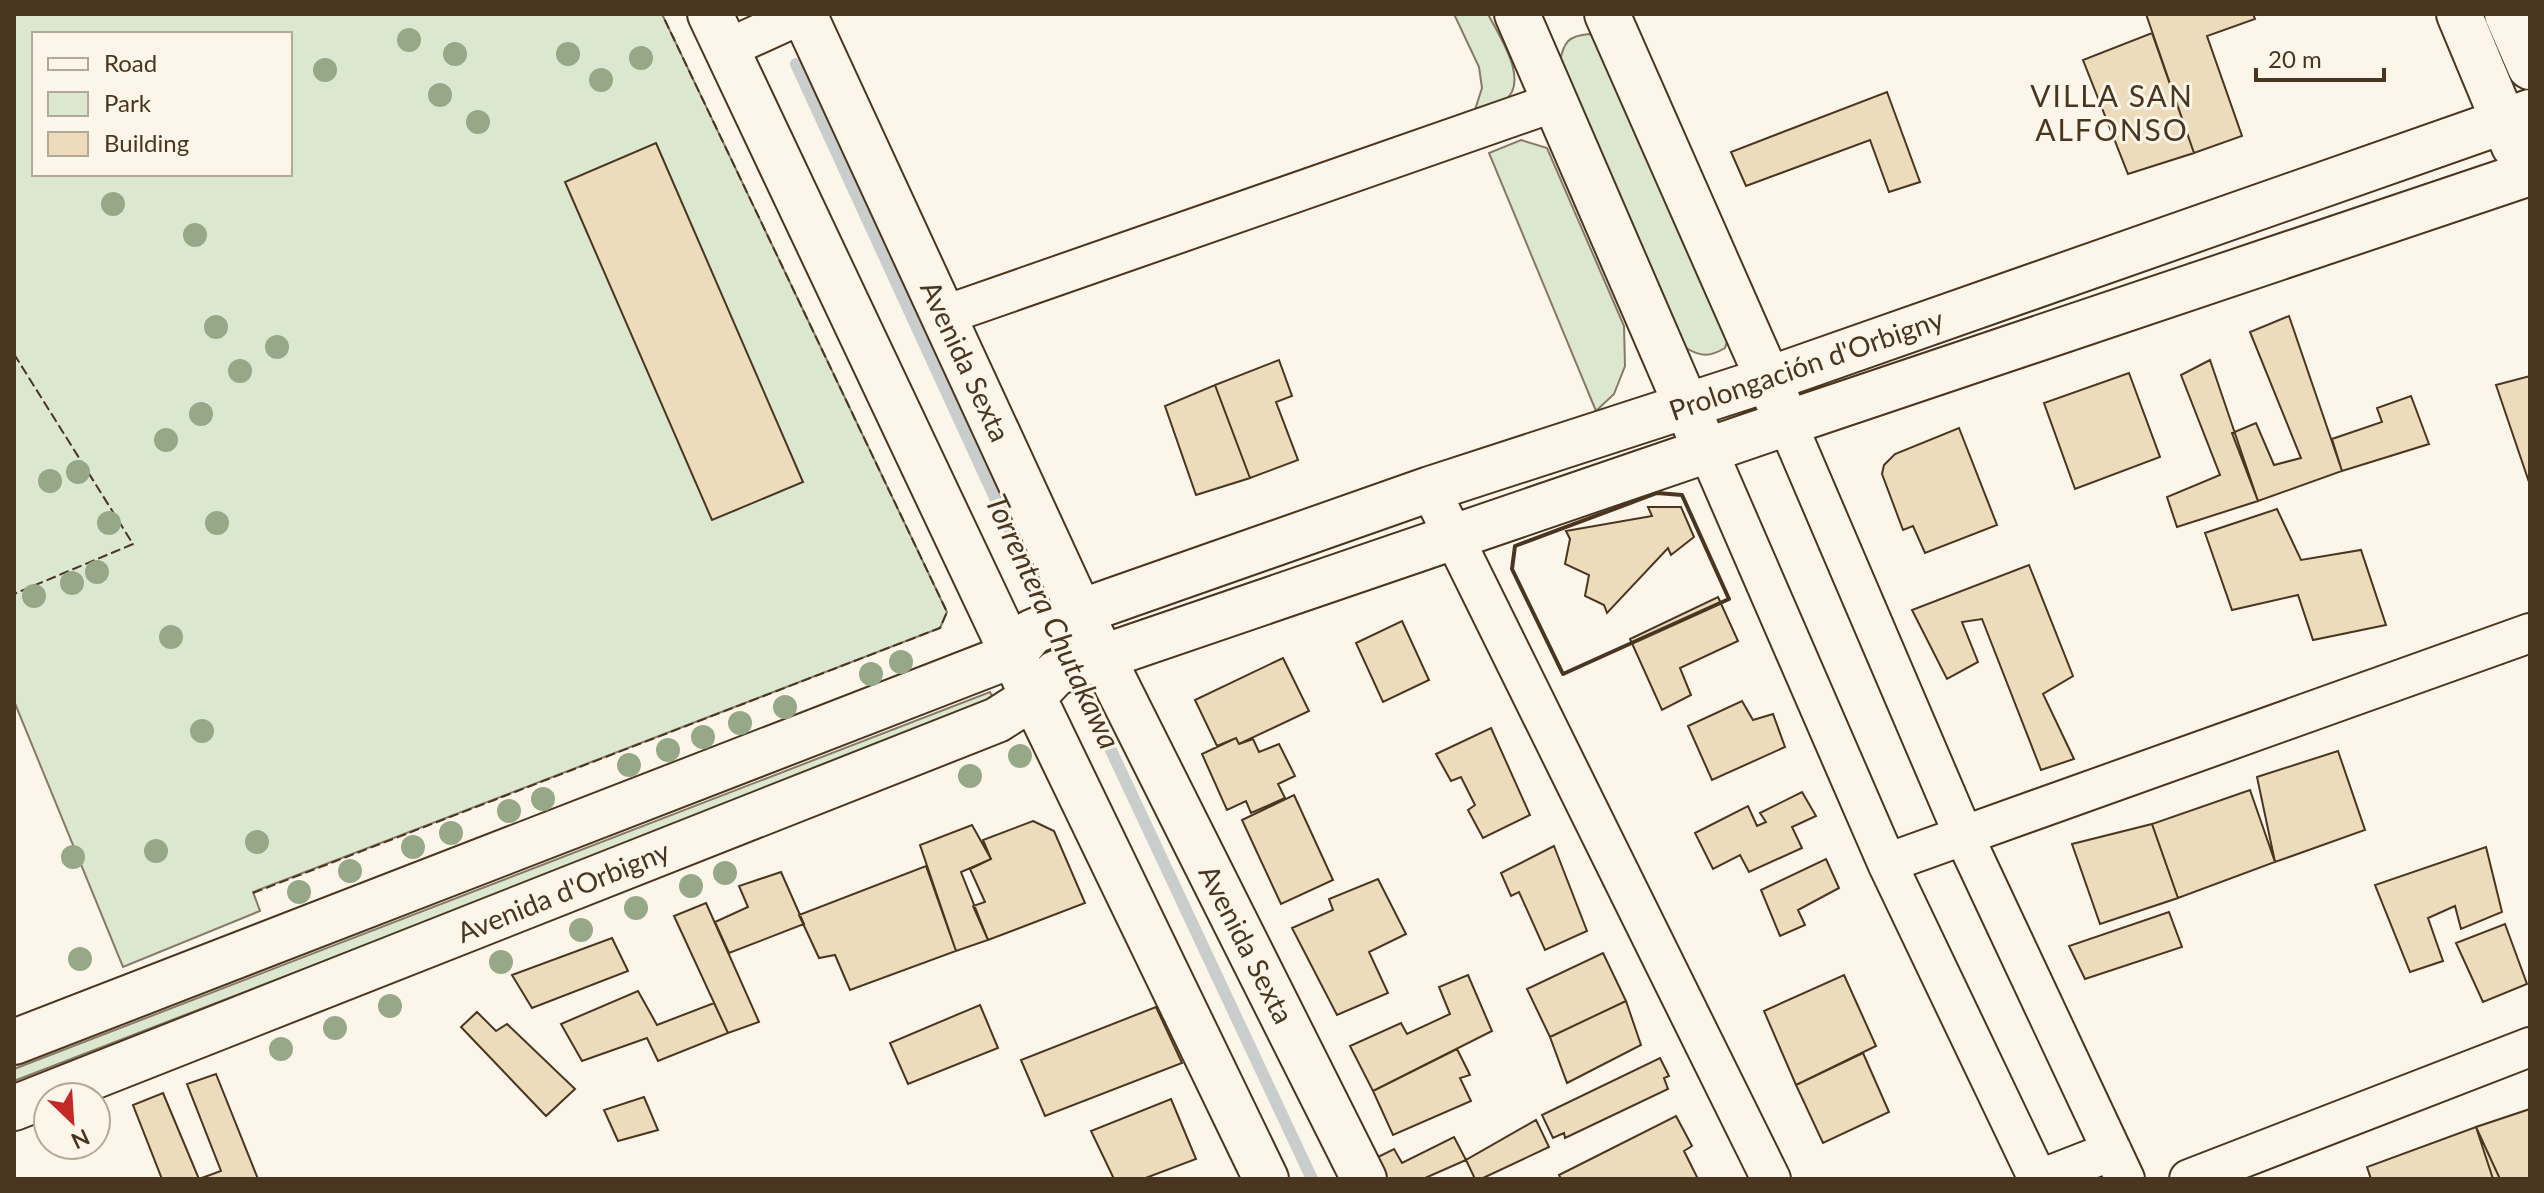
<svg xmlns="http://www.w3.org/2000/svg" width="2544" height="1193" viewBox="0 0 2544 1193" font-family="Lato,sans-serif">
	<rect width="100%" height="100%" fill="#fbf6e9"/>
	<path fill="#dce7d0" stroke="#887966" stroke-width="2" fill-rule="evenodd" d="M14,14H662L947,612L940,628L253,892L260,911L123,967L14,701ZM34,34H290V174H34Z
		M1454,14H1488C1499,36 1531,82 1504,101C1496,106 1483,109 1474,113L1482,88L1479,67Z
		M1589,34L1603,39L1730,333L1725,348C1710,357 1701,357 1686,348L1560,61C1564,41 1569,36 1589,34Z
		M1521,140L1547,148L1624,326L1625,366L1614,394L1596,411L1489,153Z
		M990,692L995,702L14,1081V1069Z"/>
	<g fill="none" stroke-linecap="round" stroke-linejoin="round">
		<path stroke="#c9cecd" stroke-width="12" d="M796,64L1102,731L1312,1179"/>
	</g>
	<path fill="#ecdcbc" stroke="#4a3520" stroke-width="2" d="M2146,14H2253L2255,19L2207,36L2242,136L2194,153Z
		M2152,33L2194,153L2128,174L2083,60Z
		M1887,92L1920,182L1889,192L1870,140L1746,186L1731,152Z
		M656,143L803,482L712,520L565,182Z
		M2289,316L2342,471L2258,501L2232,433L2256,423L2274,465L2301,458L2250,332Z
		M1279,360L1292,396L1276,402L1298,460L1250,478L1215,385Z
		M2210,360L2258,501L2177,527L2167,497L2220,475L2181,375Z
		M2129,373L2160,457L2075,489L2044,403Z
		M2530,376V485L2496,385Z
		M1215,385L1250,478L1196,495L1165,406Z
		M2411,396L2429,444L2342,471L2332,439L2382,422L2377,408Z
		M1959,428L1997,525L1925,553L1913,526L1903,530L1882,474L1884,465L1895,454Z
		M1648,507H1681L1694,537L1671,555L1668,548L1607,613L1604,605L1585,596L1589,575L1565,564L1570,539L1566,531L1652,516Z
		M2277,509L2301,560L2361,550L2386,625L2313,640L2298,595L2232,610L2205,533Z
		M2029,565L2073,676L2043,694L2074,759L2041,770L1982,619L1962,622L1978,662L1947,679L1912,610Z
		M1718,597L1738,641L1680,668L1691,695L1662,710L1630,639Z
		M1402,621L1429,680L1383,702L1356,643Z
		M1283,658L1309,711L1239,744L1236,738L1217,746L1195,700Z
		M1742,701L1753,720L1773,714L1785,747L1712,780L1688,726Z
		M1491,728L1530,815L1483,838L1468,810L1475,805L1461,777L1451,781L1436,754Z
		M1236,738L1239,744L1253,739L1259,752L1279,744L1295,776L1278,784L1285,798L1251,813L1246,801L1227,810L1202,754Z
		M2338,751L2365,830L2275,862L2257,777Z
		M2250,790L2275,862L2178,898L2152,824Z
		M1802,792L1816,816L1792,827L1802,848L1749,872L1740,855L1713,869L1695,833L1748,806L1757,826L1766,822L1760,813Z
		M1294,795L1333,880L1281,904L1242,820Z
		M1033,821L1054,831L1085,903L988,940L973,906L985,902L970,869L991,859L983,840Z
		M2152,824L2178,898L2100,924L2072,844Z
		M972,825L991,859L961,872L988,940L956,951L920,845Z
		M1554,846L1587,931L1545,950L1519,892L1511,896L1501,873Z
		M2486,847L2502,912L2461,929L2455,906L2428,918L2443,961L2410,972L2375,885Z
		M1826,859L1839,888L1798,910L1805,925L1780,936L1761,890Z
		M926,866L956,951L850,990L835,955L819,958L799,915Z
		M781,872L804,924L729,953L715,922L748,907L739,886Z
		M1378,879L1406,934L1369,952L1388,993L1337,1015L1292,928L1333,910L1329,899Z
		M706,903L759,1022L728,1033L674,916Z
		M2169,912L2182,947L2085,979L2069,946Z
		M2505,924L2527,984L2483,1002L2456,943Z
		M612,938L628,971L532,1008L512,975Z
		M1603,953L1626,1001L1550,1037L1527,989Z
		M1468,975L1492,1031L1373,1091L1350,1046L1401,1023L1407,1034L1450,1014L1439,987Z
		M1844,975L1876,1046L1796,1085L1764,1011Z
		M638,991L657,1025L714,1003L728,1033L658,1061L647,1038L582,1061L561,1024Z
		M1626,1001L1641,1045L1567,1083L1550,1037Z
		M980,1005L998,1048L908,1084L890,1043Z
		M1156,1007L1182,1063L1045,1116L1021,1060Z
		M477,1012L496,1031L507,1024L575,1089L546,1116L461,1027Z
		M1457,1049L1470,1075L1460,1078L1471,1101L1393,1135L1373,1091Z
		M1863,1053L1889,1112L1823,1143L1796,1085Z
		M1660,1058L1669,1076L1664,1078L1668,1089L1565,1138L1564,1133L1553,1138L1542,1115Z
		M216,1074L258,1179H199L221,1171L187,1084Z
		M163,1093L199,1179H162L133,1105Z
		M644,1097L658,1130L618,1141L604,1110Z
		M1171,1099L1196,1159L1143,1179H1114L1091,1131Z
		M2530,1109V1179H2493L2476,1127Z
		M1676,1116L1692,1146L1684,1151L1698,1179H1561L1559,1175Z
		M1536,1120L1549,1147L1481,1179H1475L1466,1160Z
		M2476,1127L2500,1179H2371L2367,1167Z
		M1454,1137L1466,1160L1423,1179H1385L1376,1158L1394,1149L1402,1163Z"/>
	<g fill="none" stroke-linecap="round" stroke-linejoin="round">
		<defs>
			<path id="street" d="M726,49L803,14
				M945,315L1555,102
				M1787,423L1963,834L2125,1179
				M1708,451L1887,863L2038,1179
				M1430,489L1771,1179
				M1887,863L2530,633
				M2040,1179L2112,1151
				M2189,1179L2530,1047"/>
			<path id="secondary" d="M710,14L1013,655L1266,1179
				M804,14L1080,612L1364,1179
				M1517,14L1697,430
				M1607,14L1780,406
				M2459,14L2514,146
				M2507,14L2530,67
				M14,1042L1013,655L1032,632L1080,612L1430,489L1769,379L2530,112
				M14,1108L997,720L1033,697L1056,673L1787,423L2530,173"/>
		</defs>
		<use href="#street" stroke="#4a3520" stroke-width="42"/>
		<use href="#secondary" stroke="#4a3520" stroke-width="48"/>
		<use href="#street" stroke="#fbf6e9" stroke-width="38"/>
		<use href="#secondary" stroke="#fbf6e9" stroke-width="44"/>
		<path stroke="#4a3520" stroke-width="2" stroke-dasharray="10 4" stroke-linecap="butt" d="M14,354L133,544L14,594
			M253,893L940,628L947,612L662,14"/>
		<path stroke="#4a3520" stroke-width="4" d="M1657,493L1682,495L1729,599L1563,674L1512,569L1515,546Z"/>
	</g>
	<g fill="#96a887">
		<circle cx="409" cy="40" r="12"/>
		<circle cx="455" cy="54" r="12"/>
		<circle cx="568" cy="54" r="12"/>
		<circle cx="641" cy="58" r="12"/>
		<circle cx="325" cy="70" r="12"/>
		<circle cx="601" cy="80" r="12"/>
		<circle cx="440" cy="95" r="12"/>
		<circle cx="478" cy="122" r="12"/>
		<circle cx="113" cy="204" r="12"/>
		<circle cx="195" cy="235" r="12"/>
		<circle cx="216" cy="327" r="12"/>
		<circle cx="277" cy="347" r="12"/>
		<circle cx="240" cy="371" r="12"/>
		<circle cx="201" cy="414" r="12"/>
		<circle cx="166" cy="440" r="12"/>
		<circle cx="78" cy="472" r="12"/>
		<circle cx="50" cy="481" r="12"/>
		<circle cx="109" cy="523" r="12"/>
		<circle cx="217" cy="523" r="12"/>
		<circle cx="97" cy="572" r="12"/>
		<circle cx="72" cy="583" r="12"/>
		<circle cx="34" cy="596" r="12"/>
		<circle cx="171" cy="637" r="12"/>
		<circle cx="901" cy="662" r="12"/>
		<circle cx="871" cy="674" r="12"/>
		<circle cx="785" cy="707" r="12"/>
		<circle cx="740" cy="723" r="12"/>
		<circle cx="202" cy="731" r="12"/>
		<circle cx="703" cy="737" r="12"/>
		<circle cx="668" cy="750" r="12"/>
		<circle cx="1020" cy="756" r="12"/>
		<circle cx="629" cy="765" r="12"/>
		<circle cx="970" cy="776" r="12"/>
		<circle cx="543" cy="799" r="12"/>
		<circle cx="509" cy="811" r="12"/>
		<circle cx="451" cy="833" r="12"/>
		<circle cx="257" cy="842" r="12"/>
		<circle cx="413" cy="847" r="12"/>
		<circle cx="156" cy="851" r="12"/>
		<circle cx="73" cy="857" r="12"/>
		<circle cx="350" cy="871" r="12"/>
		<circle cx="725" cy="873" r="12"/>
		<circle cx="691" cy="886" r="12"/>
		<circle cx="299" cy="892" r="12"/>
		<circle cx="636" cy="908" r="12"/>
		<circle cx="581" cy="930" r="12"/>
		<circle cx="80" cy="959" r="12"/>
		<circle cx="501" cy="962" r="12"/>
		<circle cx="390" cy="1006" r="12"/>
		<circle cx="335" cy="1028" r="12"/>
		<circle cx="281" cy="1049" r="12"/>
	</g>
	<g text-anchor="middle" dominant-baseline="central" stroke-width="6" stroke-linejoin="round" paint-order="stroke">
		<g font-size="28" fill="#4a3520" stroke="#fbf6e9">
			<text transform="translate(966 361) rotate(65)">Avenida Sexta</text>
			<text transform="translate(1806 364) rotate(-19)">Prolongación d'Orbigny</text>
			<text transform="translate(563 891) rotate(-22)">Avenida d'Orbigny</text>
			<text transform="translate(1247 944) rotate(63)">Avenida Sexta</text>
		</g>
		<g font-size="30" letter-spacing="2" fill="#4a3520" stroke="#fbf6e9">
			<text x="2112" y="95">VILLA SAN<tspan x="2112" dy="34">ALFONSO</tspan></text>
		</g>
		<g font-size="30" font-style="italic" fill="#4a3520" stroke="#fbf6e9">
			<text transform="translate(1054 621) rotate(65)">Torrentera Chutakawa</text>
		</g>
	</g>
	<rect width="2544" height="1193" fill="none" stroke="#4a3520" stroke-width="32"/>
	<rect x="32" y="32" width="260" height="144" fill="#fbf6e9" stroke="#b4a999" stroke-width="2"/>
	<rect x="48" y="58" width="40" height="12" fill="#fbf6e9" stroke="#b4a999" stroke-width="2"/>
	<text x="104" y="72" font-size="24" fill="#4a3520">Road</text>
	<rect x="48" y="92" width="40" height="24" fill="#dce7d0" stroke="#b4a999" stroke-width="2"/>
	<text x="104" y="112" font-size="24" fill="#4a3520">Park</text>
	<rect x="48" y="132" width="40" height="24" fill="#ecdcbc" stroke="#b4a999" stroke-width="2"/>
	<text x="104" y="152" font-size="24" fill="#4a3520">Building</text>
	<g transform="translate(72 1121) rotate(155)"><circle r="38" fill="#fbf6e9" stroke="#b4a999" stroke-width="2"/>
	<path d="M0-6L14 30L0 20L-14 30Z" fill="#c62828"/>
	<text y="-12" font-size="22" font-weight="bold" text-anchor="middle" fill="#4a3520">N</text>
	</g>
	<path d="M2256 68v12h128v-12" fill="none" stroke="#4a3520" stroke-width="4"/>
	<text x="2268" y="68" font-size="24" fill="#4a3520" stroke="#fbf6e9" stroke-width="6" paint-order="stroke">20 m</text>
</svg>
